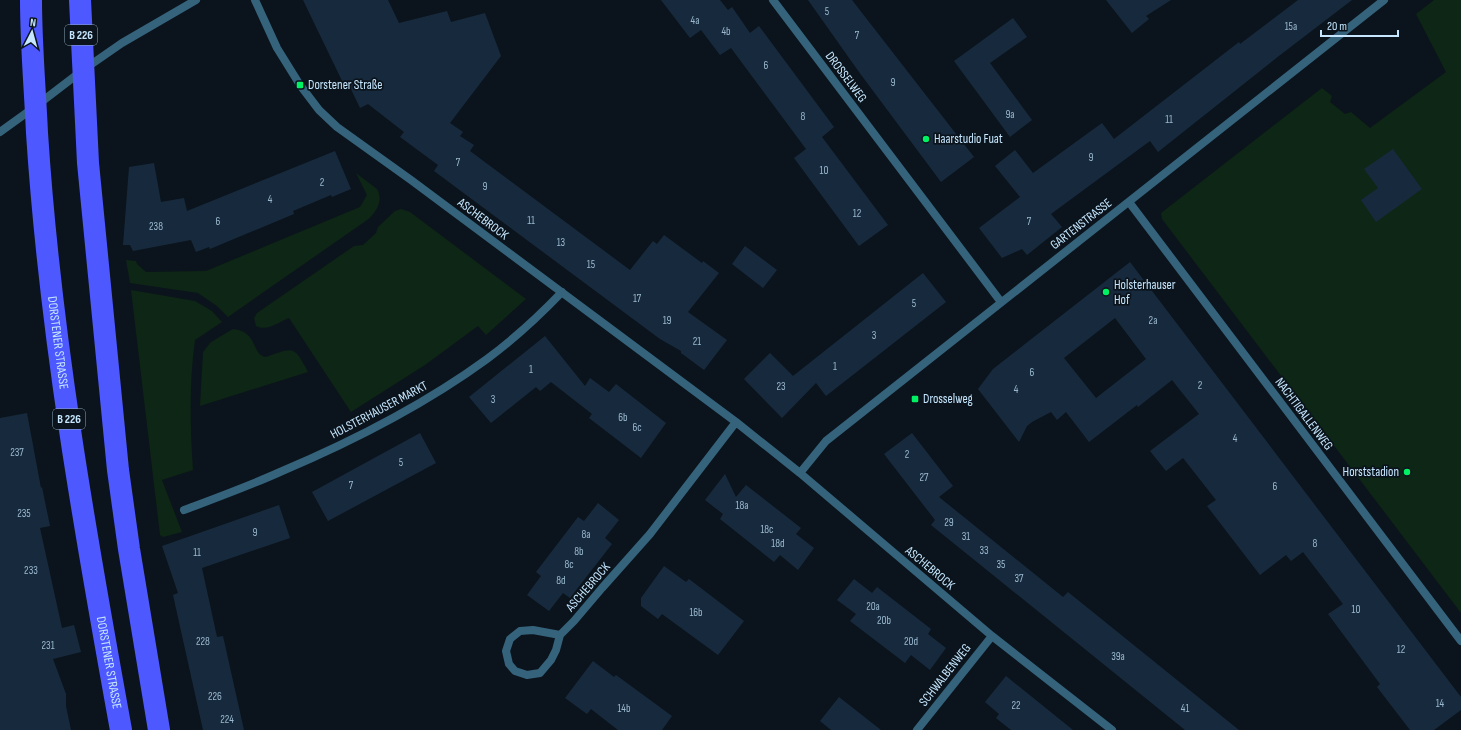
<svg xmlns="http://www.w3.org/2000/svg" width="1461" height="730" viewBox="0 0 1461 730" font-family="'Sofia Sans Condensed',sans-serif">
	<rect width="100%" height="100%" fill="#0b141c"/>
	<path fill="#0e2615" d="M1434,0H1461V613L1162,219L1161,213L1322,88L1332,96L1330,102L1345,114L1351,112L1370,128L1446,72L1416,14Z
		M356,173L377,189C383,200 378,209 370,218L228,317L217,306L198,293L130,283L126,260L136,261L137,264L146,272L206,271L360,207L367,195Z
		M401,209L410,212L526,299L486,335L478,326L425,365L351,412L289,318C279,322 267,332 256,326L254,318L257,313L354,246L363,245L376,233L378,227L395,211Z
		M131,290L195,301L212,311L222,322L195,340C189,383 190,426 193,470L162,480L182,532L163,537L160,535Z
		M233,329C259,332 251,355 266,357C294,347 294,345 308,372L200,406L203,352L211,342Z"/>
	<path fill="#172a3d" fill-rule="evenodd" d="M303,0H388L399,23L447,11L451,22L485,13L501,56L450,123L463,132L460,136L474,145L470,151L630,270L653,241L657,244L664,235L702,263L703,261L719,273L688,312L727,340L704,370L681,353V351L660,339L434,171L438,165L400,137L404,132L368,104L360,108L349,85L345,87Z
		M661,0H720L728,10L732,7L750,33L759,26L834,127L822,137L888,225L859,246L794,158L806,149L731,48L720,55L701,30L690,38Z
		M808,0H852L974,157L941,182L859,72Z
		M1106,0H1171L1146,16L1149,19L1132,33Z
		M1298,0H1352L1275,59L1158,152L1150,141L1051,214L1062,227L1027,255L1022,249L1002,258L979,228L1020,197L995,166L1015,150L1033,173L1102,123L1114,139L1239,42L1240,44Z
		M1013,18L1027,37L990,63L1032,120L1010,137L954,61Z
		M1393,149L1422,189L1376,222L1361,200L1378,188L1364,169Z
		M335,151L351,189L332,197L331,195L293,211L294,214L210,249L209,247L196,252L191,240L133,251L130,245H123L129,167L154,163L161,202L184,198L187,211Z
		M745,246L777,270L763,288L732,264Z
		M1130,262L1461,697V710L1434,730H1410L1377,687L1380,684L1328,614L1343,604L1303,552L1291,561L1286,555L1260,575L1207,506L1216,500L1183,458L1166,471L1150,451L1199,414L1172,380L1138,407L1137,405L1089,442L1066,412L1057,420L1051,412L1032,422L1027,426L1019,442L978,389L993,369ZM1115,318L1146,359L1096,398L1064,358Z
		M923,273L946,302L826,396L816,383L782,418L744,379L770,353L793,376Z
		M545,336L585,386L590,378L609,392L616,384L666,423L641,458L589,418L592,414L551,382L540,391L536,387L491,423L469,397Z
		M27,413L41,488L42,487L50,526L40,528L62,628L74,625L81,652L53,659L66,694V706L71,730H0V418Z
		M420,433L436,463L328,521L312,492Z
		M912,433L953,486L939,497L1063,597L1068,592L1239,730H1185L931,525L935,520L884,454Z
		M725,474L736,497L746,485L801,528L796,534L814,548L798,570L780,555L774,562L720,519L723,514L705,500Z
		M598,503L619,520L605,538L612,544L570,598L563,593L549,611L527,595L541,576L536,572L578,517L584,521Z
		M279,505L290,538L202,568L217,637L223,636L244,730H203L173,595L178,593L162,546Z
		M664,566L686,582L689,579L744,621L718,655L662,614L658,619L641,606V598Z
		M854,579L872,593L877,587L931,629L928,634L946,648L930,670L911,655L905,663L850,621L856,614L837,600Z
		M593,661L614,677L616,675L672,716L662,730H618L591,709L587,714L565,698Z
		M1006,676L1073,730H1011L996,718L999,714L985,702Z
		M839,697L881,730H831L820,721Z"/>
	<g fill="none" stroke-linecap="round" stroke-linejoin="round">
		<path stroke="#35637c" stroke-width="8" d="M255,0L277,48L300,85L319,110L337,127L411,180L736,422L800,473L992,636L1112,730
			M773,0L1001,302
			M0,132L36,106L83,70L122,43L196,0
			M1129,202L1461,641
			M800,473L826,441L1384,0
			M184,510C216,498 249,486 280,472C351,442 424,405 487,359C514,339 539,316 562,292
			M560,635L533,630L520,631L510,639L506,651L509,664L515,671L527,675L540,673L551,660L556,650L560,635L574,621L602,588L650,534L736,422
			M917,730L992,636"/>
		<g stroke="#4d58ff" stroke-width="22">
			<path id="s1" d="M31,0C31,44 35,89 37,133C50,334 85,532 121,730"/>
			<path d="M80,0L88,163L118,470L129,549L159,730"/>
		</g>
	</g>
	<g fill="#00f163" stroke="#0b141c" stroke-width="1.5">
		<rect x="296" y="81" width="8" height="8" rx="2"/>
		<circle cx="926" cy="139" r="4"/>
		<circle cx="1106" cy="292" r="4"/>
		<rect x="911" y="395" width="8" height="8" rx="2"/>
		<circle cx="1407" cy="472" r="4"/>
	</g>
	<g text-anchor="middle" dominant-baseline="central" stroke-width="3.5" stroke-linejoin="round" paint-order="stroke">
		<g font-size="11" fill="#9ab8ce">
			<text x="827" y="11">5</text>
			<text x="695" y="20">4a</text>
			<text x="1291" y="26">15a</text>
			<text x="726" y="31">4b</text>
			<text x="857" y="35">7</text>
			<text x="766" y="65">6</text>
			<text x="893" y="82">9</text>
			<text x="1010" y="114">9a</text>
			<text x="803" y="116">8</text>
			<text x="1169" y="119">11</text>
			<text x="1091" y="157">9</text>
			<text x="458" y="162">7</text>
			<text x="824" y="170">10</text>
			<text x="322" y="182">2</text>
			<text x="485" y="186">9</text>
			<text x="270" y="199">4</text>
			<text x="857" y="213">12</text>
			<text x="531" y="220">11</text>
			<text x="218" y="221">6</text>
			<text x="1029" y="221">7</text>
			<text x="156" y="226">238</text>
			<text x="561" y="242">13</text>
			<text x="591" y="264">15</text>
			<text x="637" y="298">17</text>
			<text x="914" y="303">5</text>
			<text x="667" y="320">19</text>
			<text x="1153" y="320">2a</text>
			<text x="874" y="335">3</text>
			<text x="697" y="341">21</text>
			<text x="835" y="366">1</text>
			<text x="531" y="369">1</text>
			<text x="1032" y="372">6</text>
			<text x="1200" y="385">2</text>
			<text x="781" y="386">23</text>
			<text x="1016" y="389">4</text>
			<text x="493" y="399">3</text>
			<text x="623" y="417">6b</text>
			<text x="637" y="427">6c</text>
			<text x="1235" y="438">4</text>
			<text x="17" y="452">237</text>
			<text x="907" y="454">2</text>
			<text x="401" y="462">5</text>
			<text x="924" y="477">27</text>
			<text x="351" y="485">7</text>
			<text x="1275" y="486">6</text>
			<text x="742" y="505">18a</text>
			<text x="24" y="513">235</text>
			<text x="949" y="522">29</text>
			<text x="767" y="529">18c</text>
			<text x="255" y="532">9</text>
			<text x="586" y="534">8a</text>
			<text x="966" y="536">31</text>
			<text x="778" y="543">18d</text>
			<text x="1315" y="543">8</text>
			<text x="984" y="550">33</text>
			<text x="579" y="551">8b</text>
			<text x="197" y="552">11</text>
			<text x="569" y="564">8c</text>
			<text x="1001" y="564">35</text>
			<text x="31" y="570">233</text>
			<text x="1019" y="578">37</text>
			<text x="561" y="580">8d</text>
			<text x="873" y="606">20a</text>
			<text x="1356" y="609">10</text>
			<text x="696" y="612">16b</text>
			<text x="884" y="620">20b</text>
			<text x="203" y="641">228</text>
			<text x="911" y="641">20d</text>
			<text x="48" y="645">231</text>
			<text x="1401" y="649">12</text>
			<text x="1118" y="656">39a</text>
			<text x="215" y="696">226</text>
			<text x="1440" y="703">14</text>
			<text x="1016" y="705">22</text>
			<text x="624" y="708">14b</text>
			<text x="1185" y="708">41</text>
			<text x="227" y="719">224</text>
		</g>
		<g fill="#0b141c" stroke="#8ea8bb" stroke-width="1">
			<rect x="65" y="25" width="32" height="20" rx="3"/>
			<rect x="53" y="409" width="32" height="20" rx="3"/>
		</g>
		<g font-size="12" font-weight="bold" fill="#c6e7ff">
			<text x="81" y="35">B 226</text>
			<text x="69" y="419">B 226</text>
		</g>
		<g font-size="13" fill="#c6e7ff" stroke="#0b141c">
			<text transform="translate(846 77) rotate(53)">DROSSELWEG</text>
			<text transform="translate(483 219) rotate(37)">ASCHEBROCK</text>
			<text transform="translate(1081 224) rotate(-38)">GARTENSTRASSE</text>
			<text stroke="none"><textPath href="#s1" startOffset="344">DORSTENER STRASSE</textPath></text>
			<text transform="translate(379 410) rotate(-28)">HOLSTERHAUSER MARKT</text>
			<text transform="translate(1304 414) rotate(53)">NACHTIGALLENWEG</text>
			<text transform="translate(930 568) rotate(40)">ASCHEBROCK</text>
			<text transform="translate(588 587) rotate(-49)">ASCHEBROCK</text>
			<text stroke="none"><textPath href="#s1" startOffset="668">DORSTENER STRASSE</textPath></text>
			<text transform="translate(945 675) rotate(-52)">SCHWALBENWEG</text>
		</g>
		<g font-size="13" fill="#c6e7ff" stroke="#0b141c" text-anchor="start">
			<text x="308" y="85">Dorstener Straße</text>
			<text x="934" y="139">Haarstudio Fuat</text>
			<text x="1114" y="285">Holsterhauser<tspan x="1114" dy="15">Hof</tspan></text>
			<text x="923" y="399">Drosselweg</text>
			<text x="1399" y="472" text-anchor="end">Horststadion</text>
		</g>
	</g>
	<g transform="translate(32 32) rotate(6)" stroke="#0b141c" stroke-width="3" paint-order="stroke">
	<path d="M0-3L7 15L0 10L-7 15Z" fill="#c6e7ff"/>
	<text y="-6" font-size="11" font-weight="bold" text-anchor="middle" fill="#c6e7ff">N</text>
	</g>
	<path d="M1321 30v6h77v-6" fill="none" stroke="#c6e7ff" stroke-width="2"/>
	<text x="1327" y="30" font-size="12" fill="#c6e7ff" stroke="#0b141c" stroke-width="3" paint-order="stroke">20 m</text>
</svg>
